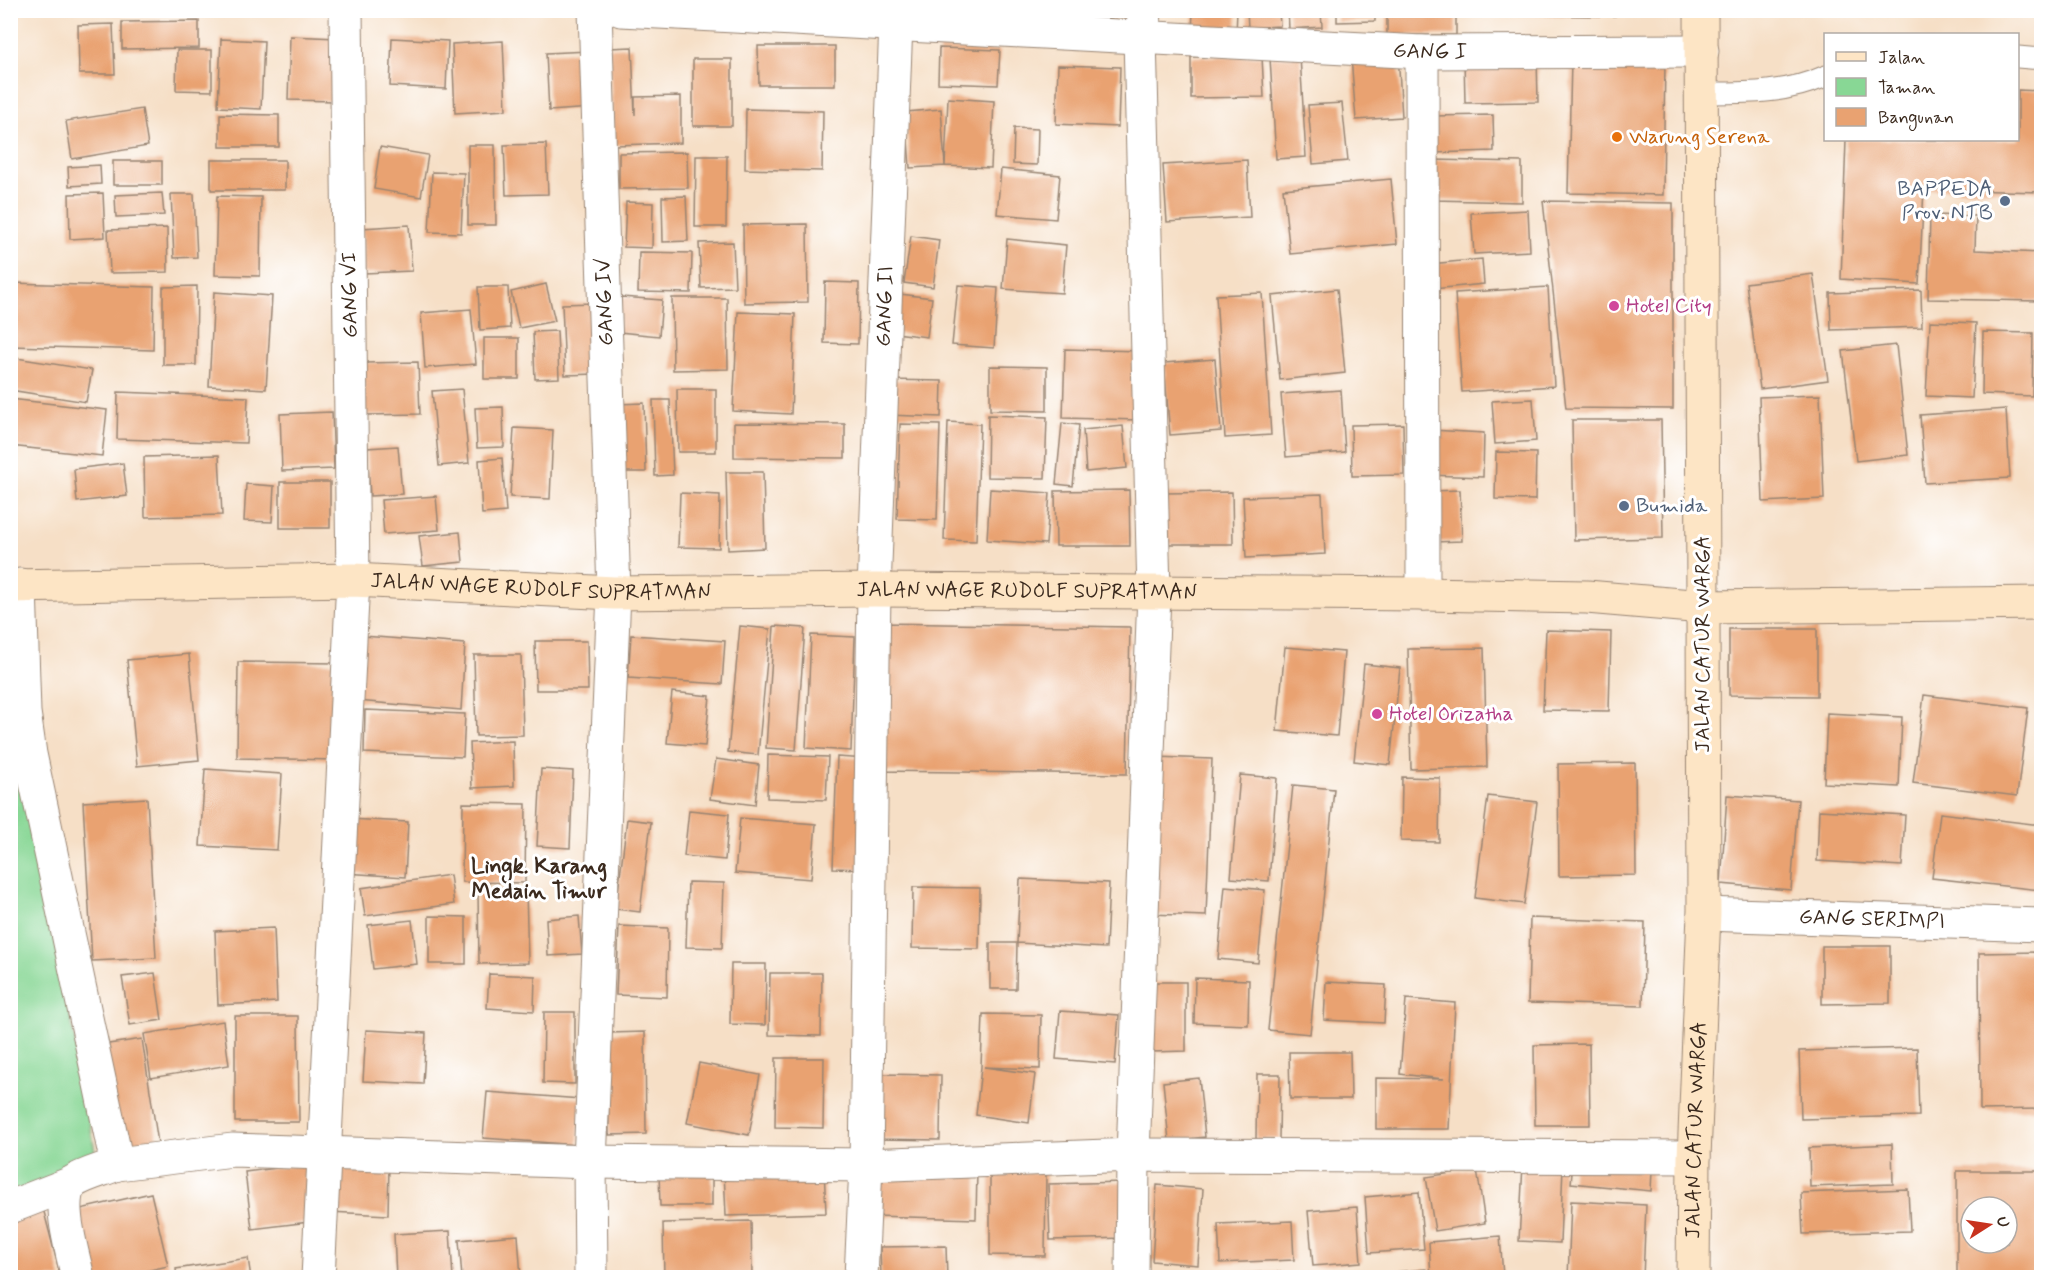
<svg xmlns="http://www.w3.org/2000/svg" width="2052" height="1288" viewBox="0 0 2052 1288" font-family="Mynerve,sans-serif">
	<rect width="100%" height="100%" fill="#fff"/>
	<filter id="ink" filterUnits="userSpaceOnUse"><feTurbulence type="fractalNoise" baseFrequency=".0167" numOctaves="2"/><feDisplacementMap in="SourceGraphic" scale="12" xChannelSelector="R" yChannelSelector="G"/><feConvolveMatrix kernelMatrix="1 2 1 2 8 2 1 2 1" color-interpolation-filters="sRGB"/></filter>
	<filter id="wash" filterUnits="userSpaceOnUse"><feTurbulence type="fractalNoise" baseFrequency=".008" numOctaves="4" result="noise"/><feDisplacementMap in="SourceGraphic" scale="24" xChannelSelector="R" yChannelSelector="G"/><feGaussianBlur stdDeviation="1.35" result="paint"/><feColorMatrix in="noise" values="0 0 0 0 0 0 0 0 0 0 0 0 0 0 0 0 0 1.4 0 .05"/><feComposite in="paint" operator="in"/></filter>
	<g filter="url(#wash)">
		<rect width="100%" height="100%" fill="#f6dfc6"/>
		<path fill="#88d795" stroke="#62805a" stroke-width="1.5" d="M10,685L97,1162L10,1200Z"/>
		<g id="blocks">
			<path fill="#e9a271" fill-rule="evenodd" d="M1092,10H1124L1123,17Z
				M1193,10H1237L1236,35L1192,33Z
				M1247,10H1279L1280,26L1248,28Z
				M1288,10H1321L1322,27L1289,29Z
				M1337,10H1375V21L1337,22Z
				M1387,10H1456V35H1387Z
				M1519,10H1615V16L1519,15Z
				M199,21V48L122,49V22Z
				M113,24L115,74H79L78,25Z
				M290,36L337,38L336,101L288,100Z
				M392,38L448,41L446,89L390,86Z
				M221,39L264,41L261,109L218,107Z
				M503,41L506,110L455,113L452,44Z
				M758,46H835V85H759Z
				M632,47L635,115V97L681,96V143L614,145L609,48Z
				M939,48L1000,50L998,85L938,83Z
				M177,50H212V91L176,90Z
				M589,51L592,108L549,111L546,53Z
				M1398,53L1402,117L1356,120L1351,57Z
				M1262,56L1264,97L1191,98V57Z
				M1300,56L1306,157L1276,159L1270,58Z
				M1537,57L1538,102L1465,103L1464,58Z
				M693,59H732V126H693Z
				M1571,60L1665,62L1663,195L1568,193Z
				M1058,65L1120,67L1118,127L1056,124Z
				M2018,90L2042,91V192L1924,189L1919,284L1841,279L1846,140H2018Z
				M948,98L994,101L991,168L945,166Z
				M1342,103L1348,161L1313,164L1308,105Z
				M142,109L148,146L72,159L66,121Z
				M746,109L823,111L822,171L745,169Z
				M941,109L945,166L910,168L906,112Z
				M220,114L279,115V147H220Z
				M1493,115L1494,151L1432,153L1431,116Z
				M1014,128L1038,129L1037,165L1013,164Z
				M546,144L548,194L506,195L504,145Z
				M468,145H495L496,225H468Z
				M380,147L428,155L421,197L374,189Z
				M687,152L688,188L619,189V153Z
				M696,156H727L726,227H695Z
				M211,160H285V190H211Z
				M1247,160L1250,217L1167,222L1163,165Z
				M1434,160L1522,162V202L1433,200Z
				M113,161H162V185H113Z
				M100,165L101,184L69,186L68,167Z
				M1001,169L1060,175L1056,219L997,214Z
				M432,172L464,173L461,233L429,232Z
				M1391,179L1397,244L1290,254L1283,189Z
				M103,193L105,237L70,239L69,194Z
				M162,193L164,215L116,217L115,195Z
				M171,194H194L197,257L174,258Z
				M217,196L261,197L260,276L215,275Z
				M686,196L688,241L663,242L662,197Z
				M1543,201L1673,203V409L1566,408Z
				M626,202L653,203L652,248L624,247Z
				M1528,210L1530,251L1474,254L1471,213Z
				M1930,215L1976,216L1975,250L2042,253V301L1928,299Z
				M807,224L808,302L744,303L743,225Z
				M409,225L412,271L364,273L362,228Z
				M167,228L168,272L110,273L108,230Z
				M911,236L939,240L933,287L904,283Z
				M1007,239L1066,245L1062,293L1003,289Z
				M733,242L735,287L701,288L699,243Z
				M639,252L692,253L691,293L638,292Z
				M1482,259L1484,284L1433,289L1430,264Z
				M1813,274L1828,380L1760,389L1746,283Z
				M825,282L859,283L858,344L824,343Z
				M10,283L154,287L153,350L10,346Z
				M546,284L555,321L519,328L511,292Z
				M958,285L998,288L994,348L952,345Z
				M197,286L196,365H163V287Z
				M478,287H508L510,328L480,330Z
				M1548,287L1554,386L1462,392L1455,293Z
				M1337,289L1345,373L1280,380L1272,296Z
				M1921,290L1922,327L1831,330L1830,293Z
				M214,292L272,296L266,389L209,386Z
				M1262,293L1271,435L1225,438L1216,295Z
				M900,294L932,298L927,337L896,333Z
				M621,297L662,300L659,336L619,332Z
				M672,298H727L728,369L673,370Z
				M594,303L597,374L565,375L562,304Z
				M471,309L476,364L425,368L421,313Z
				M738,312L795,314L791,414L733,411Z
				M1930,321L1976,323L1972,398L1926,396Z
				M557,331L559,378L535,379L533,332Z
				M1983,332L2033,333L2032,396L1982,394Z
				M484,338H519V379H484Z
				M1896,345L1908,455L1856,461L1843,351Z
				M1065,349L1140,351L1139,420L1063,418Z
				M10,357L92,370L86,402L10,390Z
				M1215,359L1221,431L1170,435L1164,363Z
				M418,362L420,414L365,415L363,363Z
				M990,366L1047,367V411L990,410Z
				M887,380L942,381L941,417L887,415Z
				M462,389L469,463L439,466L432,391Z
				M677,389H716V452H678Z
				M1341,390L1345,452L1286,457L1281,394Z
				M118,392L248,397L246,443L117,439Z
				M1820,395L1824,499L1763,502L1759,397Z
				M10,399L107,410L102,456L10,446Z
				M1533,399L1536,441L1495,444L1492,401Z
				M653,400H670L673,475L655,476Z
				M644,403L646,472H619L617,404Z
				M503,407L504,447L477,448L475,408Z
				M2006,409L2010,478L1925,483L1920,415Z
				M332,412L334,469L282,471L280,414Z
				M988,415L1047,417L1045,478L987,477Z
				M1572,420H1661L1663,538L1574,540Z
				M948,422L980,424L976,541L944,540Z
				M734,423L845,424V458L734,457Z
				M1062,423L1079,425L1073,486L1056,484Z
				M900,424L940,425L937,520L897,519Z
				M1403,424L1404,475L1352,476L1351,425Z
				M1123,426L1127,468L1086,472L1083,430Z
				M514,428L553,430L550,499L510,497Z
				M1431,430L1484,433L1483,477L1429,475Z
				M398,446L402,494L370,496L367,448Z
				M1496,452L1536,453L1535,500L1495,499Z
				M219,455L222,515L145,517L144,457Z
				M502,458L506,512L482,514L479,460Z
				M123,463L127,496L77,502L74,469Z
				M726,472H763L765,548L728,550Z
				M280,482H330V528H280Z
				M246,484L274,486L272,522L244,521Z
				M990,489L1050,493L1046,544L987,540Z
				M1129,490L1130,546H1056L1055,491Z
				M1460,490L1462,541L1434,542L1432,491Z
				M1232,492L1233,544H1165L1164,493Z
				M680,493L720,495L719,548L678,547Z
				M1322,494L1325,554L1246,558L1243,497Z
				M436,496L439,530L384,534L381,500Z
				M460,532L463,562L423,566L419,536Z
				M877,623L1130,627L1127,774L875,771Z
				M740,626L770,629L758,755L728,752Z
				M774,626L805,628L796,750L766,748Z
				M1729,629H1817V696L1729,695Z
				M1546,630L1611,632L1609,711L1543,710Z
				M631,635L725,641L722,684L628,678Z
				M811,635L855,637L851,751L806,748Z
				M363,636L465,644L461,710L357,701Z
				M535,641H587L588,690H536Z
				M1285,647L1344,652L1337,736L1277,731Z
				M1484,648L1487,767L1411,769L1408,649Z
				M189,654L199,760L137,766L127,660Z
				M474,655H521L523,735L476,736Z
				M238,662L339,663L338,760L237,758Z
				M1364,664L1400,668L1390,765L1354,761Z
				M672,692L710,696L705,746L667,743Z
				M1924,695L2028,708L2017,796L1913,783Z
				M365,710L465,714L463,757L364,753Z
				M1827,713L1902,717L1899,787L1824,783Z
				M513,741L514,786L472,788L470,743Z
				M768,755L828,757L826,800L767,798Z
				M837,757L867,759L863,869L833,868Z
				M1155,757L1212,759L1206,916L1150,914Z
				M716,759L759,765L755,805L710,799Z
				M1635,763L1636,875L1559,876L1558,764Z
				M205,769L282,774L277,850L200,846Z
				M541,769L573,771L570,848L537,846Z
				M1240,775L1277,778L1269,881L1231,878Z
				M1402,777L1440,778L1439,842L1401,841Z
				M1293,785L1334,789L1310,1034L1268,1030Z
				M1727,795L1798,800L1791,890L1721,884Z
				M1488,796L1537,802L1524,904L1475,898Z
				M147,798L156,958L92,961L83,802Z
				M463,803L526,804L525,883L462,882Z
				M689,810L729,814L725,860L684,856Z
				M1819,810L1905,815L1902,866L1817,861Z
				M1940,813L2042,825L2040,890L1932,878Z
				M740,818L816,824L811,879L735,873Z
				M348,819L408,822L405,877L345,873Z
				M627,819L651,822L640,912L616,909Z
				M450,875L454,904L365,916L361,888Z
				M1020,879L1109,883L1106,948L1017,943L1016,989H990V943H1017Z
				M688,882L724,883L722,948L686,947Z
				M1225,886L1265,890L1258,963L1218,959Z
				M913,887L980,888L979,949L912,948Z
				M478,890H526L528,963L479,964Z
				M429,916L466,917V964H429Z
				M579,916L582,954L548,956L546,919Z
				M1530,918L1645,922L1643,1006L1528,1003Z
				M412,920L417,964L373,969L368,925Z
				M619,926L668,928L667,997L616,995Z
				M274,928L277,1002L218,1005L215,931Z
				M1822,946H1890V1003L1822,1004Z
				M2042,952V1109L1980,1110L1979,953Z
				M731,964H766L765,1025L730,1024Z
				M155,973L162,1020L130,1025L122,977Z
				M770,973H822L821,1036L769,1035Z
				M489,974L535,976L534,1011L487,1008Z
				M1195,978L1249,980L1248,1025L1194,1023Z
				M1150,982H1186V1051L1151,1052Z
				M1326,982L1386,985L1384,1023L1324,1020Z
				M1406,999L1455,1003L1449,1129H1376V1078L1444,1079L1400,1074Z
				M1060,1011L1119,1015L1115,1064L1056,1059Z
				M544,1012H575V1084L543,1083Z
				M983,1014L1041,1015L1040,1069L984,1067L1035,1074L1029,1123L976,1115L981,1067Z
				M235,1016H298L299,1122H235Z
				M223,1021L229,1065L151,1078L144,1034Z
				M366,1030L426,1033L423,1084L363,1081Z
				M645,1032L646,1134L609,1135L608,1033Z
				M142,1039L160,1156L120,1162L102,1045Z
				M1589,1044L1590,1125H1535L1534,1045Z
				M1917,1048L1919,1116L1801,1119L1799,1051Z
				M1289,1052H1350L1351,1099H1290Z
				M776,1058H824L823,1128L775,1127Z
				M699,1063L760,1075L749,1135L687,1123Z
				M878,1074L941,1075L940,1140L878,1139Z
				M1257,1074H1280L1279,1139H1256Z
				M1199,1078L1205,1137L1169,1141L1163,1082Z
				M487,1092L581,1099L578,1145L483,1138Z
				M1892,1144L1893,1184L1810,1187L1809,1148Z
				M332,1163L389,1165L388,1215L330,1212Z
				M1573,1163L1652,1170L1651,1191L1571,1183Z
				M310,1164L317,1221L252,1229L245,1172Z
				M1523,1164L1563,1166L1560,1243L1519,1241Z
				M824,1168L826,1213L726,1216L724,1171Z
				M875,1168L977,1171L976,1219L874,1216Z
				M1477,1169L1485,1223L1435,1231L1426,1177Z
				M659,1171H712V1206H660Z
				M1957,1171H2042V1278H1957ZM1971,1207H2007V1243H1971Z
				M990,1173H1046L1045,1256L990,1255Z
				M1124,1182L1125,1238L1050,1240L1048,1184Z
				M1157,1185L1203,1189L1198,1265L1152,1261Z
				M1908,1189L1910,1231L1803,1234L1801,1193Z
				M1419,1192L1424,1249L1369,1253L1365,1197Z
				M151,1193L168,1266L115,1278H92L76,1210Z
				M1571,1201L1646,1205L1643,1278H1568Z
				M42,1204L61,1278H10V1213Z
				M1357,1207L1361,1262L1313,1266L1308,1211Z
				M751,1221L752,1278H664L663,1223Z
				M1292,1221L1294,1260L1220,1263L1218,1224Z
				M450,1231L453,1278H396L394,1234Z
				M518,1235L521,1278H462L459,1240Z
				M1500,1236L1503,1276L1431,1278L1429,1242Z
				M946,1246L947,1278H881L880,1247Z
				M248,1258L251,1278H177L176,1269Z
				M1426,1269L1427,1278H1383V1273Z
				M1280,1272V1278H1244V1273Z
				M994,1273L1049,1275V1278H994Z"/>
		</g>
	</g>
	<g filter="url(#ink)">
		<use href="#blocks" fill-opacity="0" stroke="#988472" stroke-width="1.5"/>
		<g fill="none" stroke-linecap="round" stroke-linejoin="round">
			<defs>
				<path id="lane" d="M2018,57L2042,59
					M1703,93C1746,93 1785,94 1826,76"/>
				<g id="street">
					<path id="s1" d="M621,10L1422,52L1702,51"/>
					<path d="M1422,52L1423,594"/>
					<path d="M20,585L24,712L30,754L117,1164C103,1170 85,1174 73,1182C54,1196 74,1257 78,1278"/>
					<path id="s2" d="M1704,914L2042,925"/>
					<path d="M117,1164L233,1150L590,1162L866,1165L1133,1155L1694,1157"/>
					<path d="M10,1207L72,1183"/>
					<path d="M318,1278L353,580L346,10"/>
					<path d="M591,1278L590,1162L614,593L595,10"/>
					<path id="s3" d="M861,1278L866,1165L874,590L896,23"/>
					<path d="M1132,1278L1133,1155L1154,593L1140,37L1146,10"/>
				</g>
				<g id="secondary">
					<path id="s4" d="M10,586L353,580L614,593L874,590L1423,594L1587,597L1703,607L2042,603"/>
					<path id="s5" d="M1693,1278L1694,1157L1704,914L1701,10"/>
				</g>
			</defs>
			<use href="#lane" stroke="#988472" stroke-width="23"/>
			<use href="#street" stroke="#988472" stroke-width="35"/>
			<use href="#secondary" stroke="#988472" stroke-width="35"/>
			<use href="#lane" stroke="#fff" stroke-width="21"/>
			<use href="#street" stroke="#fff" stroke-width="33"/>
			<use href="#secondary" stroke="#fde5c5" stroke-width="33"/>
		</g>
	</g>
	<circle fill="#e8710a" stroke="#fff" stroke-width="2" cx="1617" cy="137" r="6"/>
	<g fill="#5c6f8a" stroke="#fff" stroke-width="2">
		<circle cx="2005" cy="201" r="6"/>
		<circle cx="1624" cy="506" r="6"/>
	</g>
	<g fill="#d1479c" stroke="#fff" stroke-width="2">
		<circle cx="1614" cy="306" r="6"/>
		<circle cx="1377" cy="714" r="6"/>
	</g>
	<g text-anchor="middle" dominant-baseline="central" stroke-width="6" stroke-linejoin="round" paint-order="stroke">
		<g font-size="21" fill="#3b2a1e" stroke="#fff">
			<text stroke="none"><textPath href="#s1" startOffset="810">GANG I</textPath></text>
			<text transform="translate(350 295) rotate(-91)">GANG VI</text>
			<text transform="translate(605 302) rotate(-92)">GANG IV</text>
			<text stroke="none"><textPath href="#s3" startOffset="972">GANG II</textPath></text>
			<text stroke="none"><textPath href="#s4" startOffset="531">JALAN WAGE RUDOLF SUPRATMAN</textPath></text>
			<text stroke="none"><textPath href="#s4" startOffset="1017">JALAN WAGE RUDOLF SUPRATMAN</textPath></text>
			<text transform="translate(1703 644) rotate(-90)">JALAN CATUR WARGA</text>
			<text stroke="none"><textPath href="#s2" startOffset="168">GANG SERIMPI</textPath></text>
			<text stroke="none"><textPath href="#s5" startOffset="148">JALAN CATUR WARGA</textPath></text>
		</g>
		<g font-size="21" fill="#c56008" stroke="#fff" text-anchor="start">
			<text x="1629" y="137">Warung Serena</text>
		</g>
		<g font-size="21" fill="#4e5e75" stroke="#fff" text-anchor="end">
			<text x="1993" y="189">BAPPEDA<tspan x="1993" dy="24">Prov. NTB</tspan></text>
			<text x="1636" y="506" text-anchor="start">Bumida</text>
		</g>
		<g font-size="21" fill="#b23c85" stroke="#fff" text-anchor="start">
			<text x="1626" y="306">Hotel City</text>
			<text x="1389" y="714">Hotel Orizatha</text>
		</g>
		<g font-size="22" font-weight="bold" fill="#3b2a1e" stroke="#fff">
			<text x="539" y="867">Lingk. Karang<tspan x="539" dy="25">Medain Timur</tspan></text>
		</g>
	</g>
	<rect width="2052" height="1288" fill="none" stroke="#fff" stroke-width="36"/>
	<rect x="1824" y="33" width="195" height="108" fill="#ffffff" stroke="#b1aaa5" stroke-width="1.5"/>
	<rect x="1836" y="52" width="30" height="9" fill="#fde5c5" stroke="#b1aaa5" stroke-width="1.5"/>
	<text x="1878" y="63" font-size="18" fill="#3b2a1e">Jalan</text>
	<rect x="1836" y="78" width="30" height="18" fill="#88d795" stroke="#b1aaa5" stroke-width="1.5"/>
	<text x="1878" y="93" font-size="18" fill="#3b2a1e">Taman</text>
	<rect x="1836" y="108" width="30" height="18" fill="#e9a271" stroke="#b1aaa5" stroke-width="1.5"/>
	<text x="1878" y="123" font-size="18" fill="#3b2a1e">Bangunan</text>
	<g transform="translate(1989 1225) rotate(78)"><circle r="28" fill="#ffffff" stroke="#b1aaa5" stroke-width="1.5"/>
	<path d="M0-4.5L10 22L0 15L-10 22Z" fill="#c8321e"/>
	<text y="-9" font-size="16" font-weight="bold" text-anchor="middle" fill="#3b2a1e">U</text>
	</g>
</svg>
